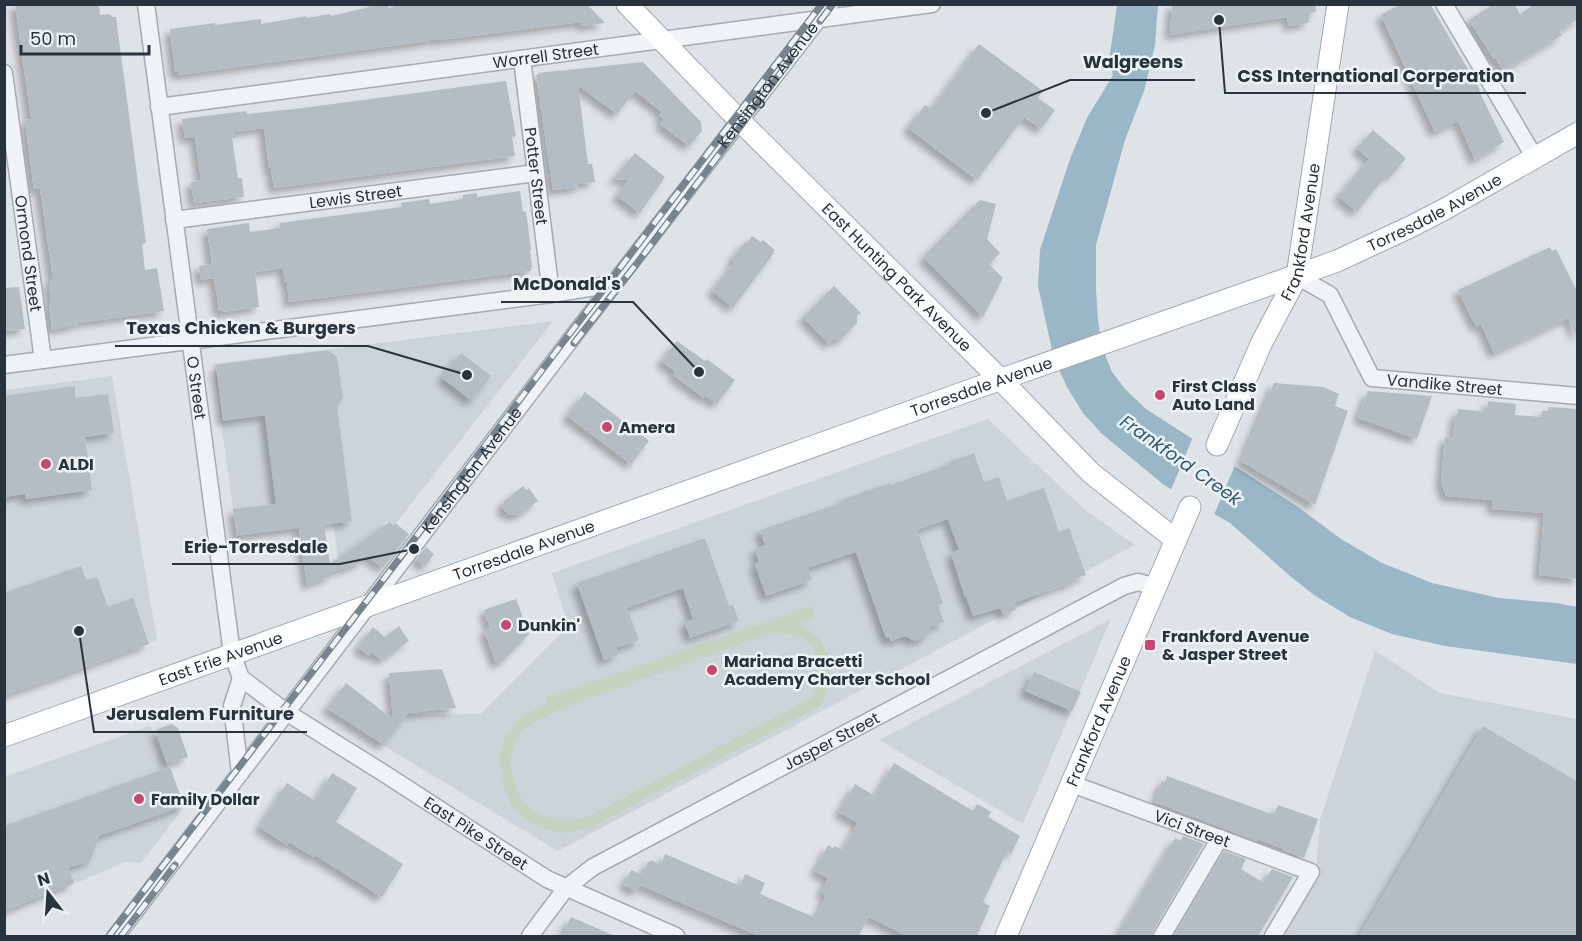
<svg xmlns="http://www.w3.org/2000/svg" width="1582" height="941" viewBox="0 0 1582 941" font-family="Poppins,sans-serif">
	<defs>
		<filter id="shadow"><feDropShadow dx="-5.5" dy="5.5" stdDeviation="3" flood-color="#0004"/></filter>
	</defs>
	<rect width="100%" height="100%" fill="#dee3e7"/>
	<path fill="#ccd3d9" d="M553,321L394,526L387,521L382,527L338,558L333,524L237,537L213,364Z
		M112,376L157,640L5,696V390Z
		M988,419L1084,509L1135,545L558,851L376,741L403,715L481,714L568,626L552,573Z
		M1111,619L1023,824L879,740Z
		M1375,651L1440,693L1577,719V936H1277L1316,869L1320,820Z
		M150,726L185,806L141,863L126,862L5,913L4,777Z"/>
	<path fill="#c7d1bf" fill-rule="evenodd" d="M811,606L815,618L799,624C834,642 836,673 820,706L591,827L564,833L546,829L527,821L513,808L505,790L499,758L505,738L520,717L547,704L545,698ZM771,633C781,633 794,633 803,638C824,651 820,680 811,698L588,817L564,821L549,818L533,811L522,801L515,787L510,759L515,742L527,726L560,709Z"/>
	<path fill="#99b7c6" d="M1117,5H1158L1155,45L1144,91L1125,140L1096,245V289L1098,320L1102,347L1112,372L1126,390L1146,409L1298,507L1341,539L1382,563L1432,583L1499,598L1556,603L1577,607V664L1445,646L1392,634L1350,617L1314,595L1290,576L1230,523L1164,485L1101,433L1083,413L1067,387L1054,359L1038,286L1040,250L1070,159L1087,118L1113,75L1109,61Z"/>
	<path fill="#dee3e7" d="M1193,437L1236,463L1213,517L1170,492Z"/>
	<path fill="#b5bdc4" filter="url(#shadow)" d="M15,4H99L100,15L109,14V15H111L112,17H116L146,243L142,244L145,270L157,268L164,311L78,323V324L52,330L49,304L51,303L49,283H51L50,280L53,279L40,188L34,189L32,175L25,120L31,119Z
		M368,4H388L389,8L402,4H587L605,23L582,26L581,22L441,40L428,39L429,41L414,43L178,75V72L175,71L170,29L215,23V25L261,19V24L307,16V18L330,14L332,16L369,7Z
		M1172,4H1315L1316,12L1310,13L1308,23L1289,26L1287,17L1170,35Z
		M1401,4H1430L1479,88L1480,93L1504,142L1475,160L1458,121L1435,132L1381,15Z
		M1494,4H1514L1520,14L1535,4H1578V19L1559,31L1562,35L1503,71L1496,59H1494L1469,20Z
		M979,44L1043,91L1038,98L1055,110L1041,129L1024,117L977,180L908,128L925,105L931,109Z
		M643,62L701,122L702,131L689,146L660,124L664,119L659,115L662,112L635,91L617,114L578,85L588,164H592L595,182L579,184V187L553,190L536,75H539L538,73Z
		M506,81L516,136L512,137L515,156L274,188L271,168H269L264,128L234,132L235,138H232L238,178H242L244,197L194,203L191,182L201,180L195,137L185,138L182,119L246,111L247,114L303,108Z
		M1373,130L1406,158L1390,177L1387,174L1357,212L1338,196L1369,159L1357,148Z
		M635,153L665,177L640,213L617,196L629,179L613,180Z
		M520,191L523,212L526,211L531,250H530L532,267L531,268V271L289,302L287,282H285L283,268L255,272L259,307L222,312V311H219L214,278L201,280L199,266L212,264L207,229L249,223L250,232L280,228L279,223L402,207L401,203L429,199L430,204L463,199V195L477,193V197Z
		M980,200L996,204L987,239L1000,253L989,264L1003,278L983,317L923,257Z
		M752,236L761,242L763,240L775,250L773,252L774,253L733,308L712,291L735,261L732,259L745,242L747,243Z
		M1550,247L1552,251L1556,249L1578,293V339L1568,318L1494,353L1481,324L1476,327L1458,290Z
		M834,286L861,313L857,316V323L840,340H833L829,344L803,317Z
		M19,287L25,329L4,331V288Z
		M677,341L705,361L707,359L735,380L717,404L706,396L704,398L673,375L676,372L661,361Z
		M328,350L337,357L343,398L337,406L352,521L324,525L330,564L389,522L394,526L395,523L409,534L383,568L367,556L358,564L331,572V576L307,585L299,528L237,536L233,509L276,504L265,415L223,421L216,365Z
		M461,353L491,376L472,401L442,378Z
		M1274,383L1323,387L1339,394L1335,406L1348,411L1315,505L1241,461Z
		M75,386V398L108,394L114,433L85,437L92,490L26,499L25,494L4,497V396Z
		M1368,391L1432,396L1417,439L1358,418Z
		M585,392L649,441L631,464L567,416Z
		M1488,401L1516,404L1515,415L1542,417V411H1548L1549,407L1578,409V579L1539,575L1544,513L1492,509L1493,500L1446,496L1441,482L1445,437L1453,438L1455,417H1457L1458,409L1487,412Z
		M974,453L984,482L999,477L1007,501L1044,488L1059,532L1069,528L1086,575L1075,579L1076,581L1014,603L1016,610L1003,615L1000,608L973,616L966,596L965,597L951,553L959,550L948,519L917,530L943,603L938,605L944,622L931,627L927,636L915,641L905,636L891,641L889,637L886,638L856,552L808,568L812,580L766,596L755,564L759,562L755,549L765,545L760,530L844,502L843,499L890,483L891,485L950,464L949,462Z
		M523,486L526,490L529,488L538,501L519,515L508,514L502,508L504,501Z
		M705,538L729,606L733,605L739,621L690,638L685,622L693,619L683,588L627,608L639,640L616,648L618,654L604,660L577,583Z
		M426,547L434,554L425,567L416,559Z
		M81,566L86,580L97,577L108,607L133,598L149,644L4,696V593Z
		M516,599L529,634L503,661L496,663L484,630L490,628L484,610Z
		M399,626L409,641L382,660L371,652L369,656L358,647L373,627L385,637Z
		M442,669L456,708L408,713L384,745L327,708L346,683L393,719L389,673Z
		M1034,672L1081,692L1072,711L1025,691Z
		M171,724L178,728L188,757L167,764L156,730Z
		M1483,726L1578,782V936H1359Z
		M894,763L973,811L977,804L983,807L991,812L988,817L1020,836L1011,854L1007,851L983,902L990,906L977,936H907L869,917L858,936H759L640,885L637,891L624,885L631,870L643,875L648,861L650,862L651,860L661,865L665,854L740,886L745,874L765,883L760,894L816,918L826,895L821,892L828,878L815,871L828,845L833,848L835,846L843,850L858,823L839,812L855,784L875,796Z
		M170,767L184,806L99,836L91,860L68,868L74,883L4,912V826Z
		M332,773L357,788L336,822L403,864L382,897L315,855L314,857L289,842L287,845L259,827L287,783L315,801Z
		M1167,776L1274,815L1278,805L1318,819L1304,858L1283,850L1284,849L1258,839L1257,841L1155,802L1162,781L1165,782Z
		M1183,836L1204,844L1153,931L1152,936H1117L1175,838L1180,841Z
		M1224,851L1246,859L1241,869L1264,883L1272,869L1293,877L1258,936H1174Z
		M571,917L615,936H563L566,929L565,928Z"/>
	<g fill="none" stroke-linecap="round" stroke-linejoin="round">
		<defs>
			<g id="minor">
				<path id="s1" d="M146,4L232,654L241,678L286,712L385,774L547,879L676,936"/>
				<path d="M1444,4L1535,158"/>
				<path id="s2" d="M522,59L551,294"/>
				<path id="s3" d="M4,73L43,360"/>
				<path id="s4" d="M159,107L932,4"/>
				<path id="s5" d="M174,220L536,173"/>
				<path id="s6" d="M1297,276L1330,295L1372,378L1578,396"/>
				<path d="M4,365L551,294L614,284"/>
				<path d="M240,773L232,706L241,678"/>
				<path id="s7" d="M1072,784L1311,872L1273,936"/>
				<path id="s8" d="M116,936L562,351L830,4"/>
				<path id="s9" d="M530,936L566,888L593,867L1124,586L1138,582L1156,587"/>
				<path d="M1162,936L1220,838"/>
			</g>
			<g id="major">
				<path id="s10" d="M627,4L740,121L1001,380L1091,473L1176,540"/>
				<path id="s11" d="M1217,445L1262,342L1297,276L1338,4"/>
				<path id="s12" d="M4,736L965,392L1337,261L1410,227L1445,209L1578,133"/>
				<path id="s13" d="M1006,936L1190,507"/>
			</g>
		</defs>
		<use href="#minor" stroke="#a4abb1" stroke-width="19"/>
		<use href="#major" stroke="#9ea9b2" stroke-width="23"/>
		<use href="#minor" stroke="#f0f3f6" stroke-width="16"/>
		<use href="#major" stroke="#fff" stroke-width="21"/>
		<defs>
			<path id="rail" d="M820,21L833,4
				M574,343L638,262L791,59
				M109,936L406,550L558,349L822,4
				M121,936L175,865"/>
		</defs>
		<use href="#rail" stroke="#788590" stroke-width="7"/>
		<use href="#rail" stroke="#edf2f5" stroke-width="4.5" stroke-dasharray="14" stroke-linecap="butt"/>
	</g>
	<g fill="#ca4570" stroke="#edf2f5" stroke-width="2">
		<circle cx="1160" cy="395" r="6"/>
		<circle cx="607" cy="427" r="6"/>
		<circle cx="46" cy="464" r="6"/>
		<circle cx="506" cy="625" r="6"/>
		<rect x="1144" y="639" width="12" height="12" rx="3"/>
		<circle cx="712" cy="670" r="6"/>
		<circle cx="139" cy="799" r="6"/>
	</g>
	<g text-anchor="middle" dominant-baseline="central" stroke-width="5" stroke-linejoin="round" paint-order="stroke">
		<g font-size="16" fill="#28333d" stroke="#edf2f5">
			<text stroke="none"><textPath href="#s4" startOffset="390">Worrell Street</textPath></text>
			<text stroke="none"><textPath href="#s8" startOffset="1072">Kensington Avenue</textPath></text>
			<text stroke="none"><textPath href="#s2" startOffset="118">Potter Street</textPath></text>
			<text stroke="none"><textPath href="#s5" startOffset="183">Lewis Street</textPath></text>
			<text stroke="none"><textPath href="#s12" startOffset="1524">Torresdale Avenue</textPath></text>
			<text stroke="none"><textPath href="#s11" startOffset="231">Frankford Avenue</textPath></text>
			<text stroke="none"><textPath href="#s3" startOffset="182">Ormond Street</textPath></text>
			<text stroke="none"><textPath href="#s10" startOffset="384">East Hunting Park Avenue</textPath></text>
			<text stroke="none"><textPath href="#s6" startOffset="204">Vandike Street</textPath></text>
			<text stroke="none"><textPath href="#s12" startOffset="1038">Torresdale Avenue</textPath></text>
			<text stroke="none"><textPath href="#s1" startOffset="387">O Street</textPath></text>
			<text stroke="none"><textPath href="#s8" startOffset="586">Kensington Avenue</textPath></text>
			<text stroke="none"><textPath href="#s12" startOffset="552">Torresdale Avenue</textPath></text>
			<text stroke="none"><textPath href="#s12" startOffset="230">East Erie Avenue</textPath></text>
			<text stroke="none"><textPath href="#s13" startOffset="234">Frankford Avenue</textPath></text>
			<text stroke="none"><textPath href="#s9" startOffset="364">Jasper Street</textPath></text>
			<text stroke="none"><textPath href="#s7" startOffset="128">Vici Street</textPath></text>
			<text stroke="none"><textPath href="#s1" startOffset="963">East Pike Street</textPath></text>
		</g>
		<g font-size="16" font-weight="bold" fill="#28333d" stroke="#edf2f5" text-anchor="start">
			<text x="1172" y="386">First Class<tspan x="1172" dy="18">Auto Land</tspan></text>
			<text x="619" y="427">Amera</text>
			<text x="58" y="464">ALDI</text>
			<text x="518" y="625">Dunkin'</text>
			<text x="1162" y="636">Frankford Avenue<tspan x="1162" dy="18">&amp; Jasper Street</tspan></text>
			<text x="724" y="661">Mariana Bracetti<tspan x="724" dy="18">Academy Charter School</tspan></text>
			<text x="151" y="799">Family Dollar</text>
		</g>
		<g font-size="18" font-style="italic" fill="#335970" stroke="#edf2f5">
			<text transform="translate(1181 460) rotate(35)">Frankford Creek</text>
		</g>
	</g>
	<path fill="none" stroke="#28333d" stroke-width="2" d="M986 113L1070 80H1195M1219 20L1225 93H1526M699 372L633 302H501M467 375L368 346H115M414 549L340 564H172M79 631L94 732H307"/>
	<g fill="#28333d" stroke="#edf2f5" stroke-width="2">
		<circle cx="986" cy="113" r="6"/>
		<circle cx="1219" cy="20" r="6"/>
		<circle cx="699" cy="372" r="6"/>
		<circle cx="467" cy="375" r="6"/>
		<circle cx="414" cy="549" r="6"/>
		<circle cx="79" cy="631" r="6"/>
	</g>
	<g font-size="18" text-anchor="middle" font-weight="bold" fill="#28333d" stroke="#edf2f5" stroke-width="5" stroke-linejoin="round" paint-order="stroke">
		<text x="1133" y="68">Walgreens</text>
		<text x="1376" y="82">CSS International Corperation</text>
		<text x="567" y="290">McDonald's</text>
		<text x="241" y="334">Texas Chicken &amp; Burgers</text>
		<text x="256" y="553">Erie-Torresdale</text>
		<text x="200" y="720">Jerusalem Furniture</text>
	</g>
	<rect width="1582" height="941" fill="none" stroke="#28333d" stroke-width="12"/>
	<g transform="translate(48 893) rotate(343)" stroke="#edf2f5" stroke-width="4.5" paint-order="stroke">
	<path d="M0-4.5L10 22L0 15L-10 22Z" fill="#28333d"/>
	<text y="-9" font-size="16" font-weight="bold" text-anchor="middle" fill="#28333d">N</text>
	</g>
	<path d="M21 45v9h128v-9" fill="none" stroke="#28333d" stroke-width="3"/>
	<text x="30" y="45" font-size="18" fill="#28333d" stroke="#edf2f5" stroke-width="4.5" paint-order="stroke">50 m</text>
</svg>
